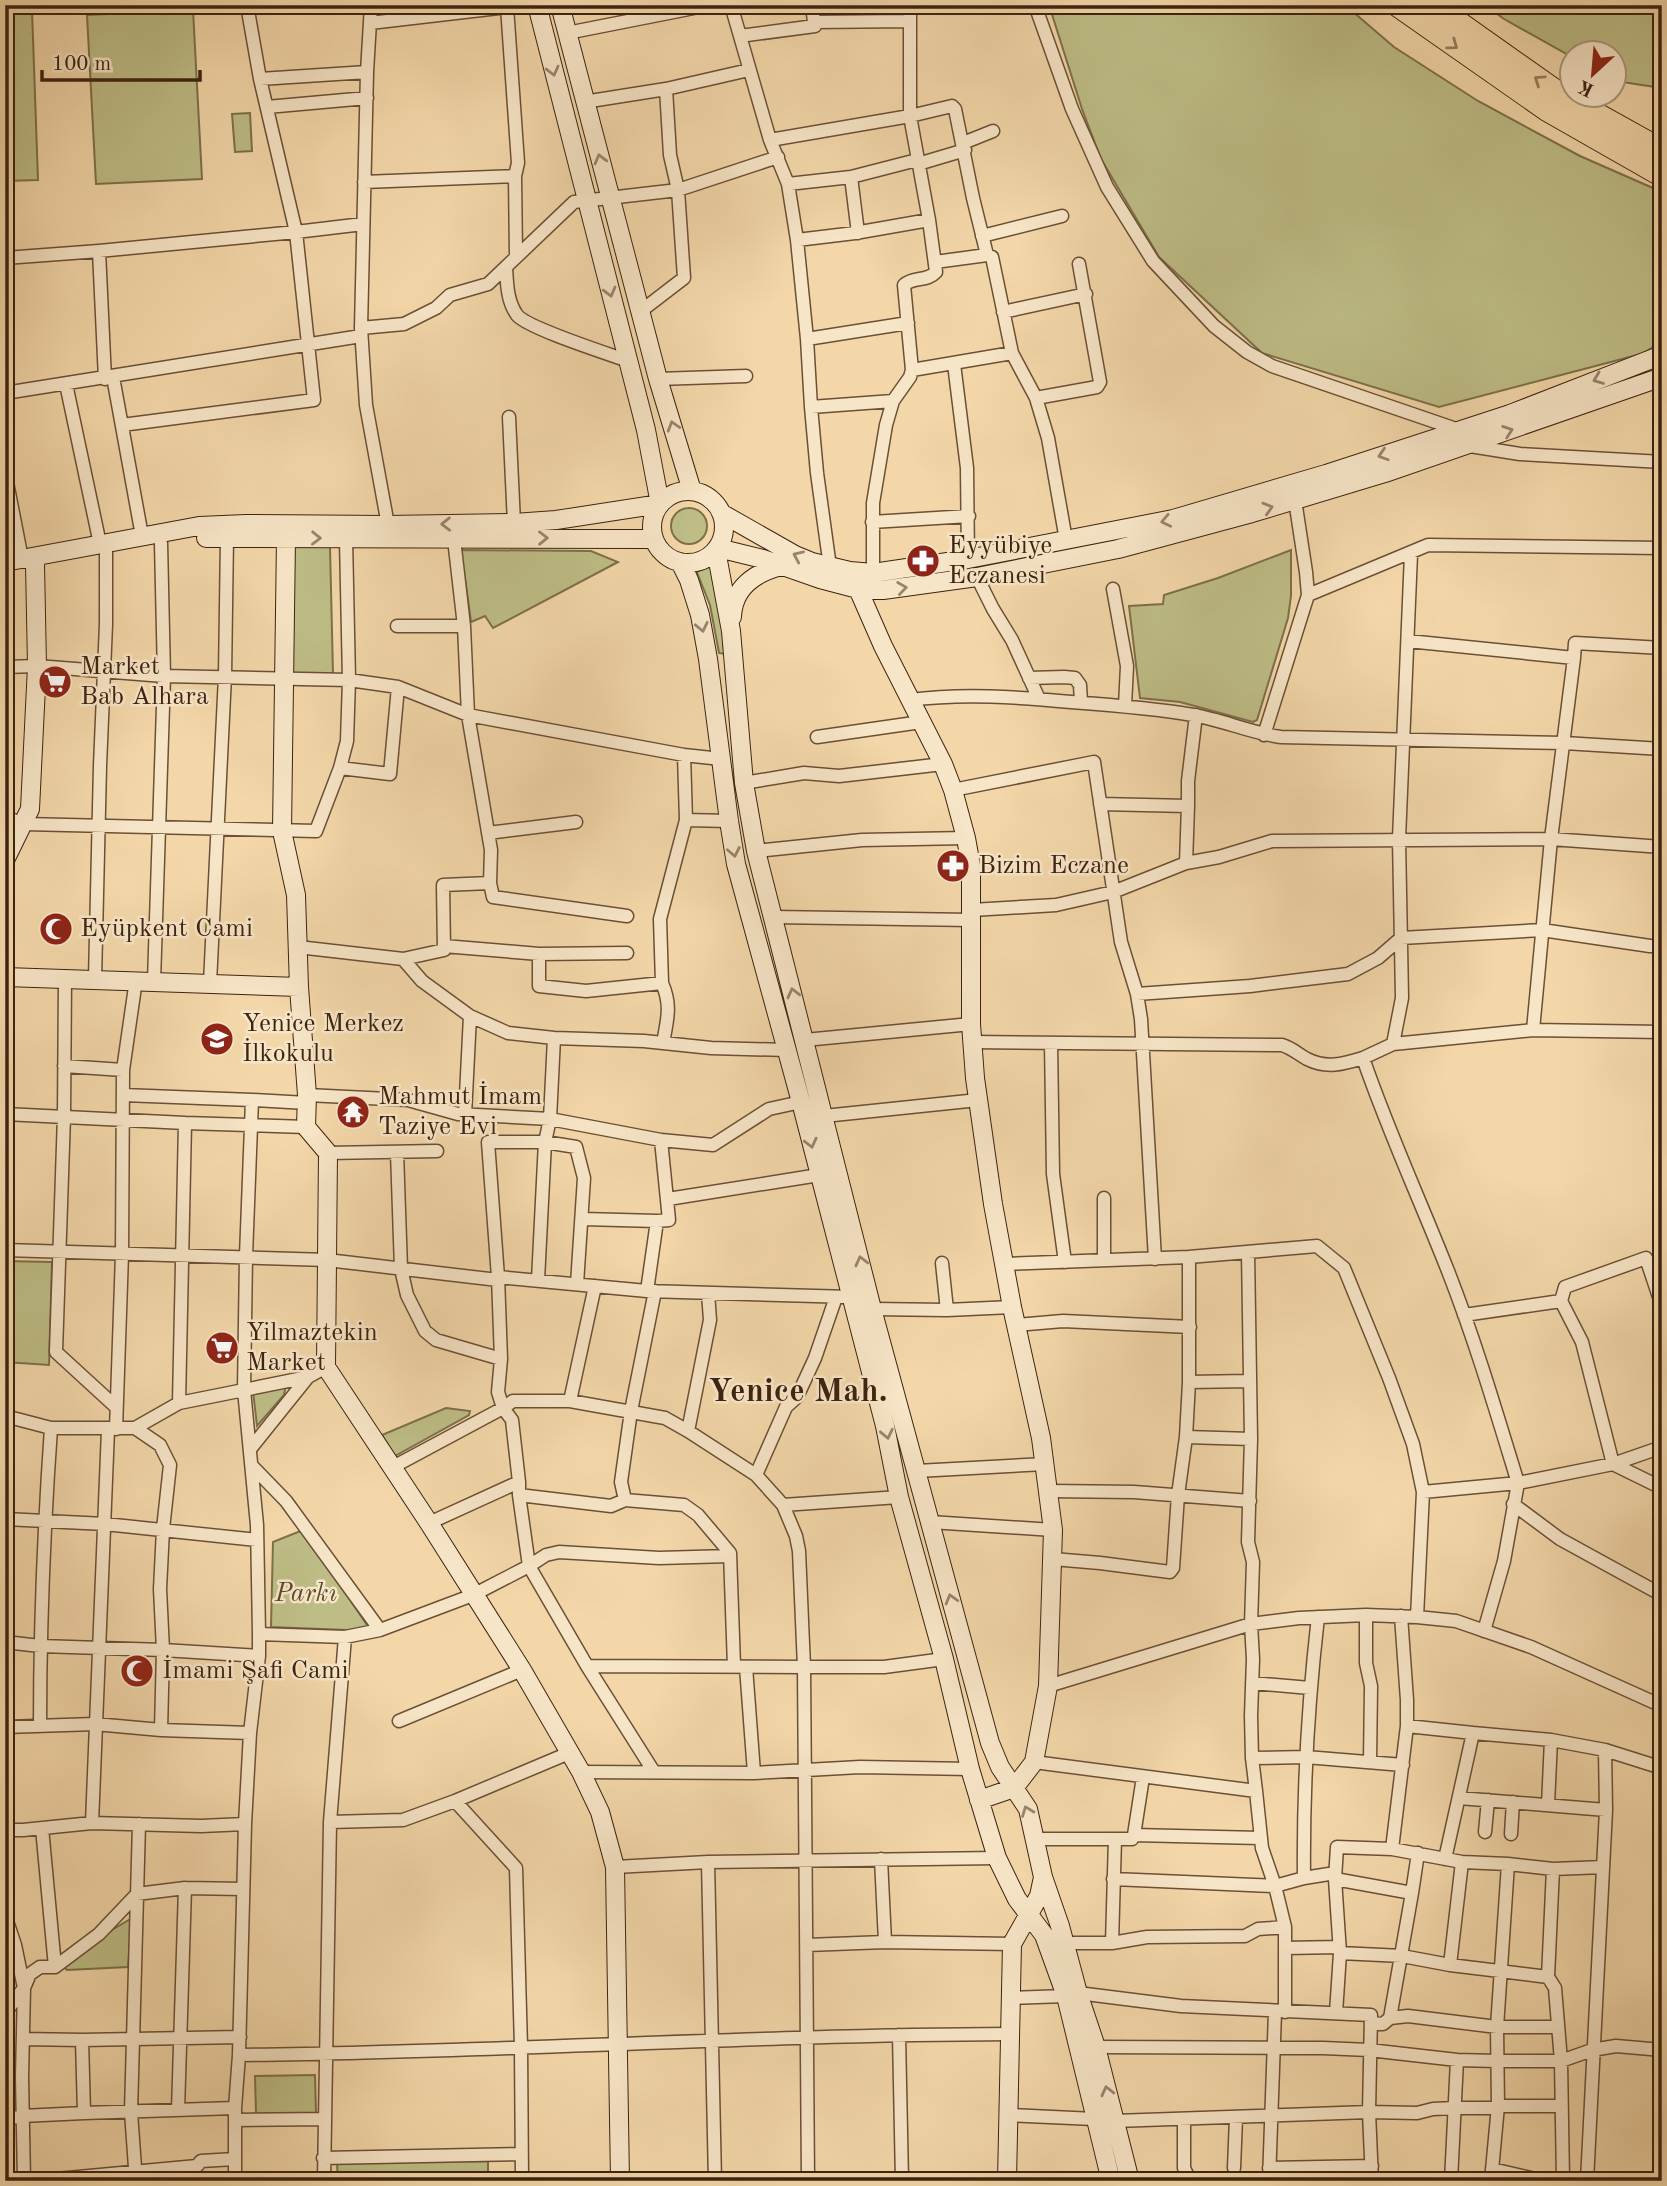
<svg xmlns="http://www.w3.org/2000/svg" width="1667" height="2186" viewBox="0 0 1667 2186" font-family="'Old Standard TT',serif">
	<rect width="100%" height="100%" fill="#f3d7a9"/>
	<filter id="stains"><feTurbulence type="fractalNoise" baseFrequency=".00286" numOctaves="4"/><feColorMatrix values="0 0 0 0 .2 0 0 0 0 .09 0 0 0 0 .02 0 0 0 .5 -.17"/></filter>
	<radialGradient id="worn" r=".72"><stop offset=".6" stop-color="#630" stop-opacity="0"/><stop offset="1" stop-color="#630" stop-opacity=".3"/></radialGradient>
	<path fill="#bebd86" stroke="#7d704b" stroke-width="2" d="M1049,5H1345L1394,47L1478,101L1580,156L1662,192V342L1641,354L1439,407L1262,353L1159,257L1101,159L1082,109Z
		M1485,5H1662V88L1615,81L1614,52H1572V57L1504,19Z
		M32,10L38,180L5,181V11Z
		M193,10L202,179L96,184L87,15Z
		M250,113L252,151L235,152L232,114Z
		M671 526a18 18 0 1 1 36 0a18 18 0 1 1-36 0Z
		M292,547H330L333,674L290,673Z
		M461,550L591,551L618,562L493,628L485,616L471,622Z
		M1291,550V596L1288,618L1257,720L1253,722L1180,702L1140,698L1129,606L1163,604L1164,595L1218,578Z
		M710,565L728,653L725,654L719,653L710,605L696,570L697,567Z
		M5,1261L52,1262L49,1365L5,1362Z
		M286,1385L284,1395L257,1426L253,1391Z
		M446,1408L470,1411L469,1415L395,1456L382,1435Z
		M303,1530L371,1631L271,1627L273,1542Z
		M132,1918L128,1967L67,1970L63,1966L82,1948Z
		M315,2075L316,2113L256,2114L255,2076Z
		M488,2161V2181H338L337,2163Z"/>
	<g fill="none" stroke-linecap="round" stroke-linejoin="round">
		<defs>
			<path id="street" d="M247,5L260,79L296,232L363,224
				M731,5L740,36
				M812,5L814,22
				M1035,5L1072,109L1107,187L1153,261L1214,326L1247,352L1272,366L1462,431
				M370,23L507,7L518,163L515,176L516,256
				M567,33L709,5
				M260,79L367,72
				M584,102L666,89
				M267,107L367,98
				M770,140L910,116L952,106L955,109L973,198L987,255
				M963,143L993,131
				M918,164L965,150
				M851,177L858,233
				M364,182L515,176
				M788,184L851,177L917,160
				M982,236L1062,216
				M797,240L855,233L929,220
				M99,251L105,379
				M5,258L99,251L296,232L314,400L122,425
				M935,262L987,255L992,257L1012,353L1036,398
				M506,267C507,284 507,301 517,315C527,328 609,354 628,361
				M641,311L684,278L678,190L670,155L666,89L749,70
				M1003,312L1086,294
				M361,328L367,72L371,5
				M807,339L908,323
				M954,364L967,468L968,559
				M912,370L1012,353
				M113,377L142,536
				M658,379L746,376
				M66,384L100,544
				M5,393L361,336
				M811,407L893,401
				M509,417L514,523
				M1470,446L1520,454L1662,462
				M5,472L22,559
				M872,522L969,516
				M388,525L366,405L361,328L404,324L436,308L450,295L488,284L574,202L678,190L778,157
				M454,539L464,626L468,715L684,755L721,759
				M1066,540L1048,438L1036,398L1097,387L1100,382L1079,264
				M830,567L817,473L811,407L807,339L797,240L788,184L770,140L740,36L815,26L814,22L909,21
				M873,573V503L886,425L893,401L910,377L912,370L904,285C914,276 927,282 936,272L929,220L910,116V5
				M977,577L993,609L1012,640L1039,699
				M1113,589L1127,666L1125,706
				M1308,595L1428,545L1662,548
				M397,626H464
				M1408,641L1574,658L1575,643L1662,648
				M5,667L37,666L164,676L349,680L398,687L468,715L491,850L490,883L443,885L444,950L403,959
				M1029,678L1064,677L1075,678L1080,685L1081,702
				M910,700C963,693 1018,697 1071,702C1112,705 1153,708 1193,715C1223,720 1251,733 1281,737L1564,743L1662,749
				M1264,735L1308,595L1306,572L1295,500
				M817,737L921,722
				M684,755L686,820
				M340,768L390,774L398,687
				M744,783L804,773L839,776L943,764
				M953,790L1094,762L1121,942L1137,994L1141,1019L1155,1259
				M1100,804L1188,806L1186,863
				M1188,806V781L1196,715
				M5,817L24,824L316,831L340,768L347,741L349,680L346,539
				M488,833L576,822
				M756,851L862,840L966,838
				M490,883L493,897L627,916
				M972,910L1056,905L1113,892L1186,863L1219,857L1272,841L1551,839L1662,847
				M773,917L972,920
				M444,946L539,954V986L586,991L662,983L660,919L686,820L729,821
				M298,947L403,959L422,981L470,1016L508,1033L554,1038L550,1119L545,1142L538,1280
				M539,954L627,953
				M65,977L64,1116L56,1352L116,1407
				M95,979L100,766L106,624V551
				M154,981L164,676L161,543
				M210,983L225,676L227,537
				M662,983C672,1006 667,1020 663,1043
				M1137,994L1250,986L1348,974L1378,958L1401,938L1542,930L1650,946H1662
				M1533,1030L1551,839L1574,658
				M554,1038L644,1041L711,1048L786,1050
				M805,1040L971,1024
				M972,1042L1282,1045C1292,1048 1298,1054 1307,1059C1327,1069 1343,1064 1363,1058
				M1051,1043L1053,1174L1065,1262
				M1393,1044L1402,998L1399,839L1411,554
				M64,1066L123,1070
				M123,1095L252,1100
				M307,1095L408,1100L458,1114L550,1119L661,1140L713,1145L769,1109L801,1102
				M307,1103L252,1100L246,1256L244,1390L308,1377L326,1367
				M5,1107L7,977
				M5,1114L185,1123
				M465,1115L470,1016
				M824,1116L978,1100
				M397,1152L401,1269L407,1295L425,1331L436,1340L501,1359
				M328,1153L437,1151
				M668,1199L819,1175
				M583,1219L657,1221
				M5,1250L327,1260L498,1280
				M1104,1260V1198
				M942,1263L947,1310
				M1005,1264L1189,1257L1317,1246L1344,1268L1389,1378L1413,1444L1423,1492L1417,1617
				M498,1277L501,1359L498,1392L503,1408L513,1401H570L595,1286
				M577,1284L584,1178L576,1147L545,1142H488L498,1277L647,1291L851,1297
				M647,1291L657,1221L669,1220L661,1140
				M1561,1301L1565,1287L1646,1258L1662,1306
				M872,1309L947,1310L1012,1307
				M1464,1315L1561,1301L1582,1342L1613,1464L1662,1447
				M1016,1325L1063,1321L1190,1327
				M1189,1382L1250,1381
				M570,1401L665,1418L688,1431L756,1475L783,1505L796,1536L799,1551L804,1667H884L944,1659
				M5,1416L51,1428H135L179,1403
				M135,1428L160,1445L170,1465L163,1529L160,1589L163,1650L161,1730
				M116,1429L122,1254L123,1070L136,980
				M688,1431L710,1320L708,1293
				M1186,1437L1251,1439
				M251,1448L308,1377
				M252,1466L286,1501L380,1630
				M391,1468L503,1408L512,1420L519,1482
				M917,1471L1045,1464
				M756,1475L786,1407L797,1397L815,1358L836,1297
				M1049,1491L1134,1492L1250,1501
				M1423,1492L1518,1483C1496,1411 1475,1340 1448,1271C1420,1200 1388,1131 1363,1058L1393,1044L1533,1030L1662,1032
				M519,1495L529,1566L546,1555L559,1552L659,1558L730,1556
				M625,1500L621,1482L631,1411L655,1291
				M1513,1504L1560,1539L1662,1595
				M783,1505L899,1497
				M5,1519L105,1524L257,1540
				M930,1522L1053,1530
				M429,1523L519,1482V1495L611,1506L625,1500L684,1505L698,1515L730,1553L734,1666
				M1053,1559L1100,1563L1170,1572L1173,1568L1178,1495L1186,1437L1189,1382V1257
				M1366,1615V1663L1371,1686L1370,1762
				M1401,1616L1407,1700V1726
				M1484,1631L1504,1561L1518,1483L1613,1464L1662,1488
				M259,1634L345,1637L380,1630L473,1595L529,1566L587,1666L804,1667L808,2181
				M5,1642L40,1646L163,1650L259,1656
				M587,1666L654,1772
				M746,1667L754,1773
				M1252,1683L1310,1688
				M1048,1686L1251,1624L1299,1618L1366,1615L1417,1617L1456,1621L1531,1647L1662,1706
				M399,1721L522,1670
				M40,1726C40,1626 44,1527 51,1428
				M5,1727L95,1724L161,1730L250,1733
				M1605,1750L1662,1768
				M1252,1758L1306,1757L1403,1765
				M1034,1762L1256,1791L1252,1758L1251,1716L1253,1659L1251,1624L1253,1562L1248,1542L1251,1439L1248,1252
				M581,1772L754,1773L860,1767L970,1769
				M1256,1791L1262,1848L1275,1886L1304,1878L1335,1873
				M1459,1798L1606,1810L1605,1750L1551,1740L1473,1733
				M455,1801L516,1868L521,2047L522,2181
				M1548,1805L1551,1740
				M330,1822L403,1820L455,1801L569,1753
				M92,1823L108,1430
				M42,1828L55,1967
				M5,1830H23L92,1823L201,1826L245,1824
				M1485,1832L1488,1800
				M1511,1834L1513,1802
				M1134,1835L1143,1777
				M1035,1839H1132L1134,1835L1260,1838
				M1392,1849L1407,1726L1473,1733L1445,1859
				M881,1859L885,1942
				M708,1862L715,2181
				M615,1867L708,1862L997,1858
				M1553,1869L1548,1977L1555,1988L1561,2061L1563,2181
				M1304,1878C1303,1790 1308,1704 1318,1617
				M1113,1879L1275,1886L1285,1927V2012
				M1335,1879L1412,1893L1418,1853
				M5,1915L15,1945L24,1988L22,2077L24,2181
				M1063,1943H1112L1147,1937L1245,1936L1258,1929L1285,1927
				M1112,1943L1115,1839
				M807,1945L885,1942L1012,1944
				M1285,1948L1339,1947
				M1340,1953L1402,1956L1450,1965L1548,1977
				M1450,1965L1462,1862
				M1078,1993L1181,2006L1371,2015L1369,2112L1372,2181
				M1010,1998L1066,1996
				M5,2013L24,1988L30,1974L40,1967H55L99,1934L137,1894L185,1888L243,1889
				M1336,2013L1340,1953L1335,1879L1337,1847L1392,1849L1462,1862L1508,1864L1553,1869L1603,1867
				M1390,2018L1412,1893
				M1371,2023L1383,2024L1390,2018L1408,2016L1497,2027H1558
				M899,2035L902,2181
				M23,2039L82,2040L240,2037
				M82,2040L84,2113
				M1096,2047L1323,2048L1369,2050L1457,2060L1497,2061H1561L1592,2050L1616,2046L1662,2050
				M239,2055C496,2052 753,2035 1010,2034
				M1498,2106H1561
				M178,2110L185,1888
				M1008,2115L1094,2119
				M1184,2119V2168L1190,2181
				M5,2120L22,2116L84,2113L235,2108
				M235,2120L325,2119
				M1115,2121L1369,2112L1417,2113L1433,2109L1454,2108H1498
				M323,2158L521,2154
				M1234,2168L1236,2118
				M1269,2168L1372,2166
				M1492,2169L1544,2181
				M35,2181L197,2166L201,2161L235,2159
				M136,2181L131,2112L139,1824
				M235,2181V2108L239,2055L245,1824L250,1733L259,1656V1634L257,1525L244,1390L179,1403L185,1123L306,1127
				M324,2181L330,1822L345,1637
				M1269,2181L1275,2012
				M1451,2181L1457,2060
				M1491,2181L1498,2106L1497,2027L1508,1864
				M1587,2181L1606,1810"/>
			<path id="secondary" d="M560,5L658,379L692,491
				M652 527a36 36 0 1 1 72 0a36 36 0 1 1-72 0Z
				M721,513L795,555L812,562L850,571L873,573L968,559L1173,519L1326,474L1510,414L1662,355
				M206,538L654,539
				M718,548L763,559L820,579L858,589L883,590L977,577L1118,549L1252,513L1385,473L1662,377
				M716,550L731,631L744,783L756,851L872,1309L990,1743L1000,1767L1028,1809L1043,1877L1060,1926L1078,1993L1096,2047L1130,2181
				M5,562L199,526L246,524L388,525L514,523L556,520L660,504L646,430L537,5
				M680,562L689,580L700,615L708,659L729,821L736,864L801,1102L885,1426L899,1497L944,1659L970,1769L997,1858L1017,1899L1044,1935L1066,1996L1111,2181
				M858,589L883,646L943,764L953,790L966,838L971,866V1024L975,1078L993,1204L1012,1307L1041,1438L1053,1530L1048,1686L1034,1762L1014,1788L979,1800
				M732,617C733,588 754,573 781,566
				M5,860L30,809L37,666L35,564
				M5,977L299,987L296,895L282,831L286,538
				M299,987L307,1095L306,1127L328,1153L326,1367L429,1523L522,1670L581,1772L600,1812L615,1867L620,2181
				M1007,2181L1012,1944L1039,1896L1043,1877"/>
			<path id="highway" d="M1398,5L1548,110L1662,175
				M1433,5L1556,92L1662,151"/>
		</defs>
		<use href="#street" stroke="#6a5036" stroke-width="15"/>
		<use href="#secondary" stroke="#3c2310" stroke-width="20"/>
		<use href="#highway" stroke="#3c2310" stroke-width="25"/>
		<use href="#street" stroke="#f7e5c7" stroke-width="12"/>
		<use href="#secondary" stroke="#f7e5c7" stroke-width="18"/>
		<use href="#highway" stroke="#f3d7a9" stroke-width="23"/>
	</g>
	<defs><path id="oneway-chevron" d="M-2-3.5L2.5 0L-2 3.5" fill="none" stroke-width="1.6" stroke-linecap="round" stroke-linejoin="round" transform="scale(1.75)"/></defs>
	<g stroke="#987d5c">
		<use href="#oneway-chevron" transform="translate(1453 45) rotate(36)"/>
		<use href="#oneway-chevron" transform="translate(1539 80) rotate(-146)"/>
	</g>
	<g stroke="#9a846c">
		<use href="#oneway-chevron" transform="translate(553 71) rotate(76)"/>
		<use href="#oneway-chevron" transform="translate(600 159) rotate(-105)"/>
		<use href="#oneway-chevron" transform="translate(610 292) rotate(75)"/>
		<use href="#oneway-chevron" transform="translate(1598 379) rotate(159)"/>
		<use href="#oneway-chevron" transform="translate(673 426) rotate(-107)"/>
		<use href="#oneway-chevron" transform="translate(1508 431) rotate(-19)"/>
		<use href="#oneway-chevron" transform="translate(1383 455) rotate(162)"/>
		<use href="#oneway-chevron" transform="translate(1268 508) rotate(-17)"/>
		<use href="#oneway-chevron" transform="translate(1166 521) rotate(168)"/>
		<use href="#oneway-chevron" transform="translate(446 524) rotate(179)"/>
		<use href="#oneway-chevron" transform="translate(316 538) rotate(1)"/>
		<use href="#oneway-chevron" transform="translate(543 538) rotate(-1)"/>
		<use href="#oneway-chevron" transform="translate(798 556) rotate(-156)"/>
		<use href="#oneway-chevron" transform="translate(902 588) rotate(-8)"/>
		<use href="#oneway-chevron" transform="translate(702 627) rotate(78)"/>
		<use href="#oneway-chevron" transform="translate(734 852) rotate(79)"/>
		<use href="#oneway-chevron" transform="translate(793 993) rotate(-104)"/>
		<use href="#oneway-chevron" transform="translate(811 1143) rotate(76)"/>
		<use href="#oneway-chevron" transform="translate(861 1261) rotate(-104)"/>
		<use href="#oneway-chevron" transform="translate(887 1434) rotate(78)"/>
		<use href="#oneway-chevron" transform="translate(951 1599) rotate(-106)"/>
		<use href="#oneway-chevron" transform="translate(1027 1811) rotate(-111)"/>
		<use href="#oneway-chevron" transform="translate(1107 2091) rotate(-104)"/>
	</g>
	<defs>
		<symbol id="pharmacy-disc" viewBox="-11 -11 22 22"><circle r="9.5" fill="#8f2418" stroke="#f7e5c7"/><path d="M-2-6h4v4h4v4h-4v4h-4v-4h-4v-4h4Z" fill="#fff"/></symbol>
		<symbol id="supermarket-disc" viewBox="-11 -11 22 22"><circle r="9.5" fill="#8f2418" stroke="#f7e5c7"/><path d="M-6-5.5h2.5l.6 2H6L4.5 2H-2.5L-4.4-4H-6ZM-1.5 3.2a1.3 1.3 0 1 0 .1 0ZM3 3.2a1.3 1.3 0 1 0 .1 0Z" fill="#fff"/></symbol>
		<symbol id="mosque-disc" viewBox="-11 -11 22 22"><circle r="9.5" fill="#8f2418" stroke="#f7e5c7"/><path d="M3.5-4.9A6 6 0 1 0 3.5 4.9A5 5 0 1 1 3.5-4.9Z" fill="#fff"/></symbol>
		<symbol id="school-disc" viewBox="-11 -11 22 22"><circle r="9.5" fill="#8f2418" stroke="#f7e5c7"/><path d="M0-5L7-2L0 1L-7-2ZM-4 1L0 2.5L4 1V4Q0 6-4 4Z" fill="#fff"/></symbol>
		<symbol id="temple-disc" viewBox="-11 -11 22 22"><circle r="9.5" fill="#8f2418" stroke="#f7e5c7"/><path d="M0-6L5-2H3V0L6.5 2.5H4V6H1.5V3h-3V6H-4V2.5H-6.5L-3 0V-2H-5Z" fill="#fff"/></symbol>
	</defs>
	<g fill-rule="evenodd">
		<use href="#pharmacy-disc" x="904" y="542" width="38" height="38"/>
		<use href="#supermarket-disc" x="36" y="663" width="38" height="38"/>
		<use href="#pharmacy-disc" x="934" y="847" width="38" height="38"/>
		<use href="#mosque-disc" x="37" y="910" width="38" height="38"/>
		<use href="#school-disc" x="198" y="1020" width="38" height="38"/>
		<use href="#temple-disc" x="334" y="1093" width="38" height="38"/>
		<use href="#supermarket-disc" x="203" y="1329" width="38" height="38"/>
		<use href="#mosque-disc" x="118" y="1652" width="38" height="38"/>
	</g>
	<g text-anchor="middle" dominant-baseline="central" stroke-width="5" stroke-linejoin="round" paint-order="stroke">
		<g font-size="26" fill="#3c2310" stroke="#f7e5c7" text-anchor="start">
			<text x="948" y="546">Eyyübiye<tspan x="948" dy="30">Eczanesi</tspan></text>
			<text x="80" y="667">Market<tspan x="80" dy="30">Bab Alhara</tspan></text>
			<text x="978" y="866">Bizim Eczane</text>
			<text x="80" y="929">Eyüpkent Cami</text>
			<text x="242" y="1024">Yenice Merkez<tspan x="242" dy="30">İlkokulu</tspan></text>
			<text x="378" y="1097">Mahmut İmam<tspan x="378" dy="30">Taziye Evi</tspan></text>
			<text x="246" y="1333">Yilmaztekin<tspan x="246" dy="30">Market</tspan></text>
			<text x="162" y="1671">İmami Şafi Cami</text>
		</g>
		<g font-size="26" font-style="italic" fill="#5c4a2e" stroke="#f7e5c7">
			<text x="306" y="1594">Parkı</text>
		</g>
		<g font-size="33" font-weight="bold" fill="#3c2310" stroke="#f7e5c7">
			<text x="798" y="1392">Yenice Mah.</text>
		</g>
	</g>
	<rect width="1667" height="2186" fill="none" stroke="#f3d7a9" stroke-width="28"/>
	<rect x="7" y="7" width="1653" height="2172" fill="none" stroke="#3c2310" stroke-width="3.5"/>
	<rect x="14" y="14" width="1639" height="2158" fill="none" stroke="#3c2310" stroke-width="2"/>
	<g transform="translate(1593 74) rotate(206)"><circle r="33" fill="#f7e5c7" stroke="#ac977e" stroke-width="2"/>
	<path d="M0-5L12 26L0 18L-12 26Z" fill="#8f2418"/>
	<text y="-10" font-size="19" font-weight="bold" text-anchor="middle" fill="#3c2310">K</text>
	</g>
	<path d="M42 70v10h158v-10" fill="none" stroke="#3c2310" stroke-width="3.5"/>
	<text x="52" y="70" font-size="21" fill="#3c2310" stroke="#f7e5c7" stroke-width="5" paint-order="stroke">100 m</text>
	<rect width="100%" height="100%" filter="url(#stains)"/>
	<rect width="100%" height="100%" fill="url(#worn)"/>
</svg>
